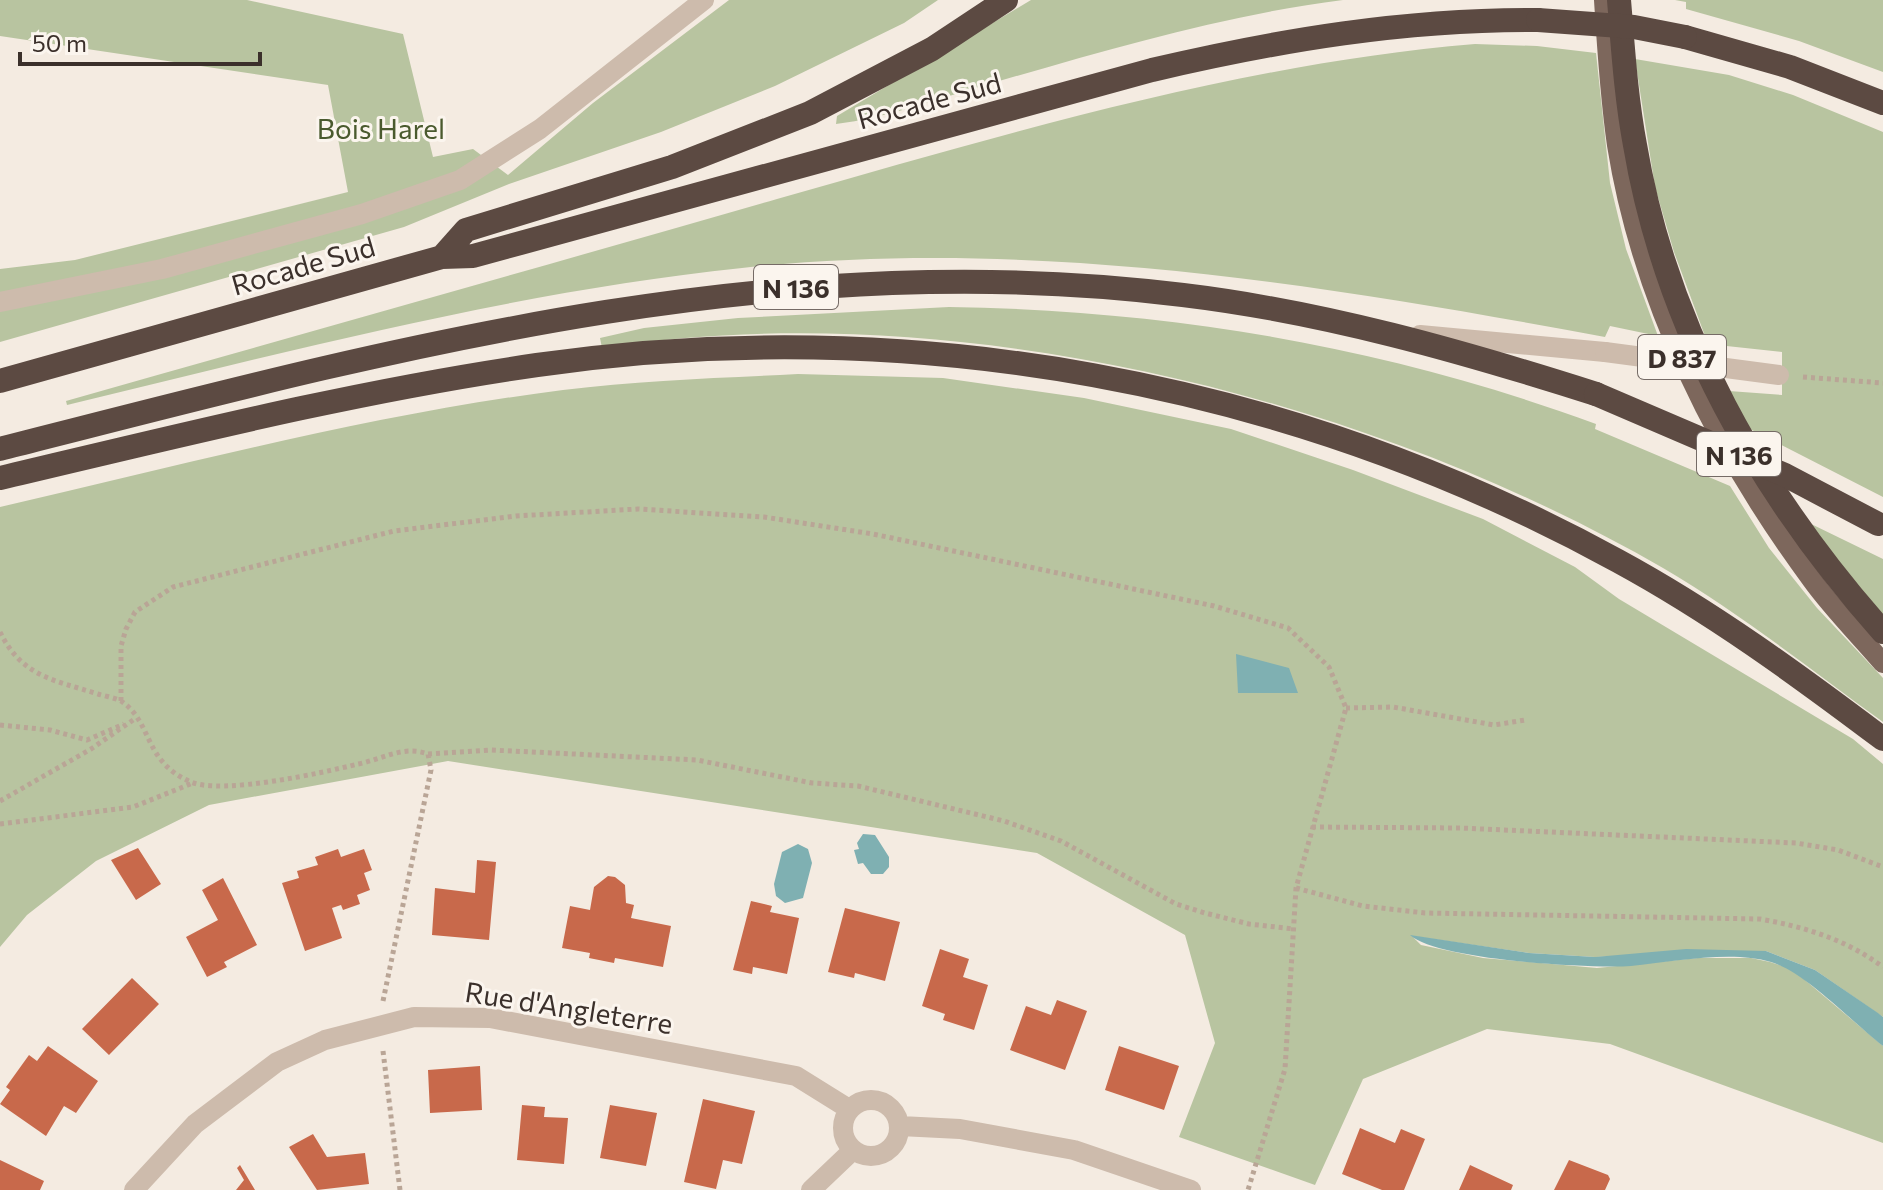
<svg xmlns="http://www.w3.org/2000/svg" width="1883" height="1190" viewBox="0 0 1883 1190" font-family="Commissioner,sans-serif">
	<rect width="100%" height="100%" fill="#f4ebe1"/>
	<path fill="#b8c4a0" d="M0,0H247L403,34L433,157L473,149L508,175L593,103L729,0H938L904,23L775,86L661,132L509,184L404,227L0,342V269L75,260L348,192L328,85L0,36Z
		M1031,0H1343C1222,15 1100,52 982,86C934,100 886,118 836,124L837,116Z
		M1675,0H1883V72L1799,41L1686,9V2Z
		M1475,44L1537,46L1596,53L1610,183L1626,249L1658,336L1610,326L1605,337C1320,284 1033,237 742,268C513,292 291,351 67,405L66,401C303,334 540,267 777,199C1006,134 1238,64 1475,44Z
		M1635,59L1729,75L1793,95L1883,132V497L1750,429L1729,391L1782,395V352L1708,344L1674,252L1655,187Z
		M949,307C1170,310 1387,347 1596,424L1595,429L1730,486L1769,548L1817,608L1883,678V722C1811,670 1740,613 1663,568C1362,394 949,294 602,348L600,338L644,328L738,318Z
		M798,374L943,378L1084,398L1231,429L1353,470L1483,519L1575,567L1619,599L1853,739L1883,764V1017L1815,970L1766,951L1595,957L1529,953L1412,936L1421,945L1483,958L1597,968L1698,958H1751L1770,962L1792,969L1883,1046V1143L1610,1044L1487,1029L1363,1079L1315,1185L1179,1137L1215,1043L1185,935L1037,853L448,761L209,805L96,861L27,915L0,947V507C186,464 373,414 563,390C641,380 719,378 798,374Z
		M1805,521L1883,559V618Z"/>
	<path fill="#7fb0b2" d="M1236,654L1289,668L1298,693H1238Z
		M863,834L875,835L889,857V867L883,874H871L863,863L858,864L854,850L859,849L857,843Z
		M798,844L808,849L812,863L803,898L785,903L776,896L774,884L782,852Z
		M1410,935L1529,953L1595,957L1686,949L1766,951L1815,970L1878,1013L1883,1017V1046C1852,1022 1805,972 1771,962C1731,950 1673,962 1631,966C1592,969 1437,960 1410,935Z"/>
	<path fill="#c8694b" d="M138,848L161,884L136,900L111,860Z
		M338,849L341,857L364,849L372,870L364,873L370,890L357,895L360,904L343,910L341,905L332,908L342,938L305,951L282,883L299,878L297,871L318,865L315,857Z
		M477,860L496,862L489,940L432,935L435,888L475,893Z
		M608,876L615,877L625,885L626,903L634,905L631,918L671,926L663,967L615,958L614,963L589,958L590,953L562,948L570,906L590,910L594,887Z
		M223,878L257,945L224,962L227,967L207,977L186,937L218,920L202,890Z
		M751,901L772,906L770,912L799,918L787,974L753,967L752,974L733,970Z
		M845,908L900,922L885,981L855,973L854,978L828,972Z
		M940,949L969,959L963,977L988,985L974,1030L943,1020L945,1014L922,1006Z
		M132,978L159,1004L109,1055L82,1029Z
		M1057,1000L1087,1011L1065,1070L1010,1050L1026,1006L1051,1015Z
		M48,1046L98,1081L76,1113L64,1106L46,1136L0,1104L10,1090L6,1087L29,1055L37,1061Z
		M1119,1046L1179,1066L1164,1110L1105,1090Z
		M480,1066L482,1110L430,1113L428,1070Z
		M703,1099L755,1111L742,1164L723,1160L716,1189L684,1182Z
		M522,1105L545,1107L544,1117L568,1118L564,1164L517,1160Z
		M610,1105L657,1113L646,1166L600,1158Z
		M1360,1128L1395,1143L1401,1129L1425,1139L1404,1190H1382L1342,1174Z
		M313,1134L327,1157L365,1153L369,1184L317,1190L289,1147Z
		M0,1160L44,1181L40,1190H0Z
		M1569,1160L1608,1175L1610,1179L1605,1190H1554Z
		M240,1165L255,1190H236L244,1180L237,1168Z
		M1470,1165L1513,1185L1511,1190H1459Z"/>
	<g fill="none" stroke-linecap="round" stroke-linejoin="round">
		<path stroke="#b9a596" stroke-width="5" stroke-dasharray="4 4" stroke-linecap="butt" d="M1803,377L1883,383
			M0,632C22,677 54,680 98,694C105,696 115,698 121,701C153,722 143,762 191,782C222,795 322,773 358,764C383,759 403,745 428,754L431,770L383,1001
			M121,701V646L126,629L135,612L173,587L394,531L516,516L638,509L764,517L873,534L1214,606L1288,628L1329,667L1346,708L1296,888L1285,1069L1248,1190
			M1346,708L1393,707L1494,725L1525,720
			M0,725L50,730L87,740L124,724
			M428,754L491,750L697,760L812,783L858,786L1004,821L1061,841L1176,904L1205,913L1249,924L1294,929
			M0,801L91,749L136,718
			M0,824L133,807L193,783
			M1312,827L1460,828L1796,843L1838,850L1883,867
			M1296,888L1363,906L1425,913L1760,919C1805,927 1845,939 1883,967
			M383,1051L400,1190"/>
		<path stroke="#cdbbac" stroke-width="20" d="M0,302L162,269L362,214L460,180L540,129L704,0
			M1420,335L1605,352
			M843 1128a28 28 0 1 1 56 0a28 28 0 1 1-56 0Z
			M900,1126L960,1129L1074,1150L1191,1190
			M134,1190L195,1124L277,1062L325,1040L414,1017L490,1018L796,1076L849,1109
			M811,1190L853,1150"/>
		<path stroke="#7d675c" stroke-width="20" d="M1604,0C1607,49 1610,97 1617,145C1642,302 1718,453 1812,580C1833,609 1859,635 1883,663"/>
		<path stroke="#5c4a42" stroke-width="24" d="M1619,0C1623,48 1626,97 1635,145C1666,329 1761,495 1883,632
			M1685,37L1790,67L1883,103
			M442,257L466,230L672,167L810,113L932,49L1006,0
			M0,381L442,257L473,256L1152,70C1280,40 1406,19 1538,20
			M0,449C390,349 776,244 1183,295C1324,312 1461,351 1596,394
			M0,478C178,436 356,391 537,365C910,312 1288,380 1618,561C1712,612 1798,675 1883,739"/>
		<path stroke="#cdbbac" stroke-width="20" d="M1605,352L1779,375"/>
		<path stroke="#5c4a42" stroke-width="24" d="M1538,20L1634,27L1685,37
			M1596,394L1785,475L1878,524"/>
	</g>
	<g text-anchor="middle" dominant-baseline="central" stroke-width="6" stroke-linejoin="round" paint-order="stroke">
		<g fill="#fbf5ee" stroke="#756b66" stroke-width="2">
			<rect x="754" y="265" width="84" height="44" rx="6"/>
			<rect x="1638" y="335" width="88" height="44" rx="6"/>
			<rect x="1697" y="432" width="84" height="44" rx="6"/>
		</g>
		<g font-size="26" font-weight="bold" fill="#3b302b">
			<text x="796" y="287">N 136</text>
			<text x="1682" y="357">D 837</text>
			<text x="1739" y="454">N 136</text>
		</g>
		<g font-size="28" fill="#3b302b" stroke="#fbf5ee">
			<text transform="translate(929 100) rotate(-15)">Rocade Sud</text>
			<text transform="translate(303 265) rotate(-16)">Rocade Sud</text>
			<text transform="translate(569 1007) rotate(9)">Rue d'Angleterre</text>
		</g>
		<g font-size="28" fill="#4a5a2e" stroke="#fbf5ee">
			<text x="381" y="128">Bois Harel</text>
		</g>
	</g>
	<path d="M20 52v12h240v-12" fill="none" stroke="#3b302b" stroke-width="4"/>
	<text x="32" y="52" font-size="24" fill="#3b302b" stroke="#fbf5ee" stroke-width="6" paint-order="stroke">50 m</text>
</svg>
